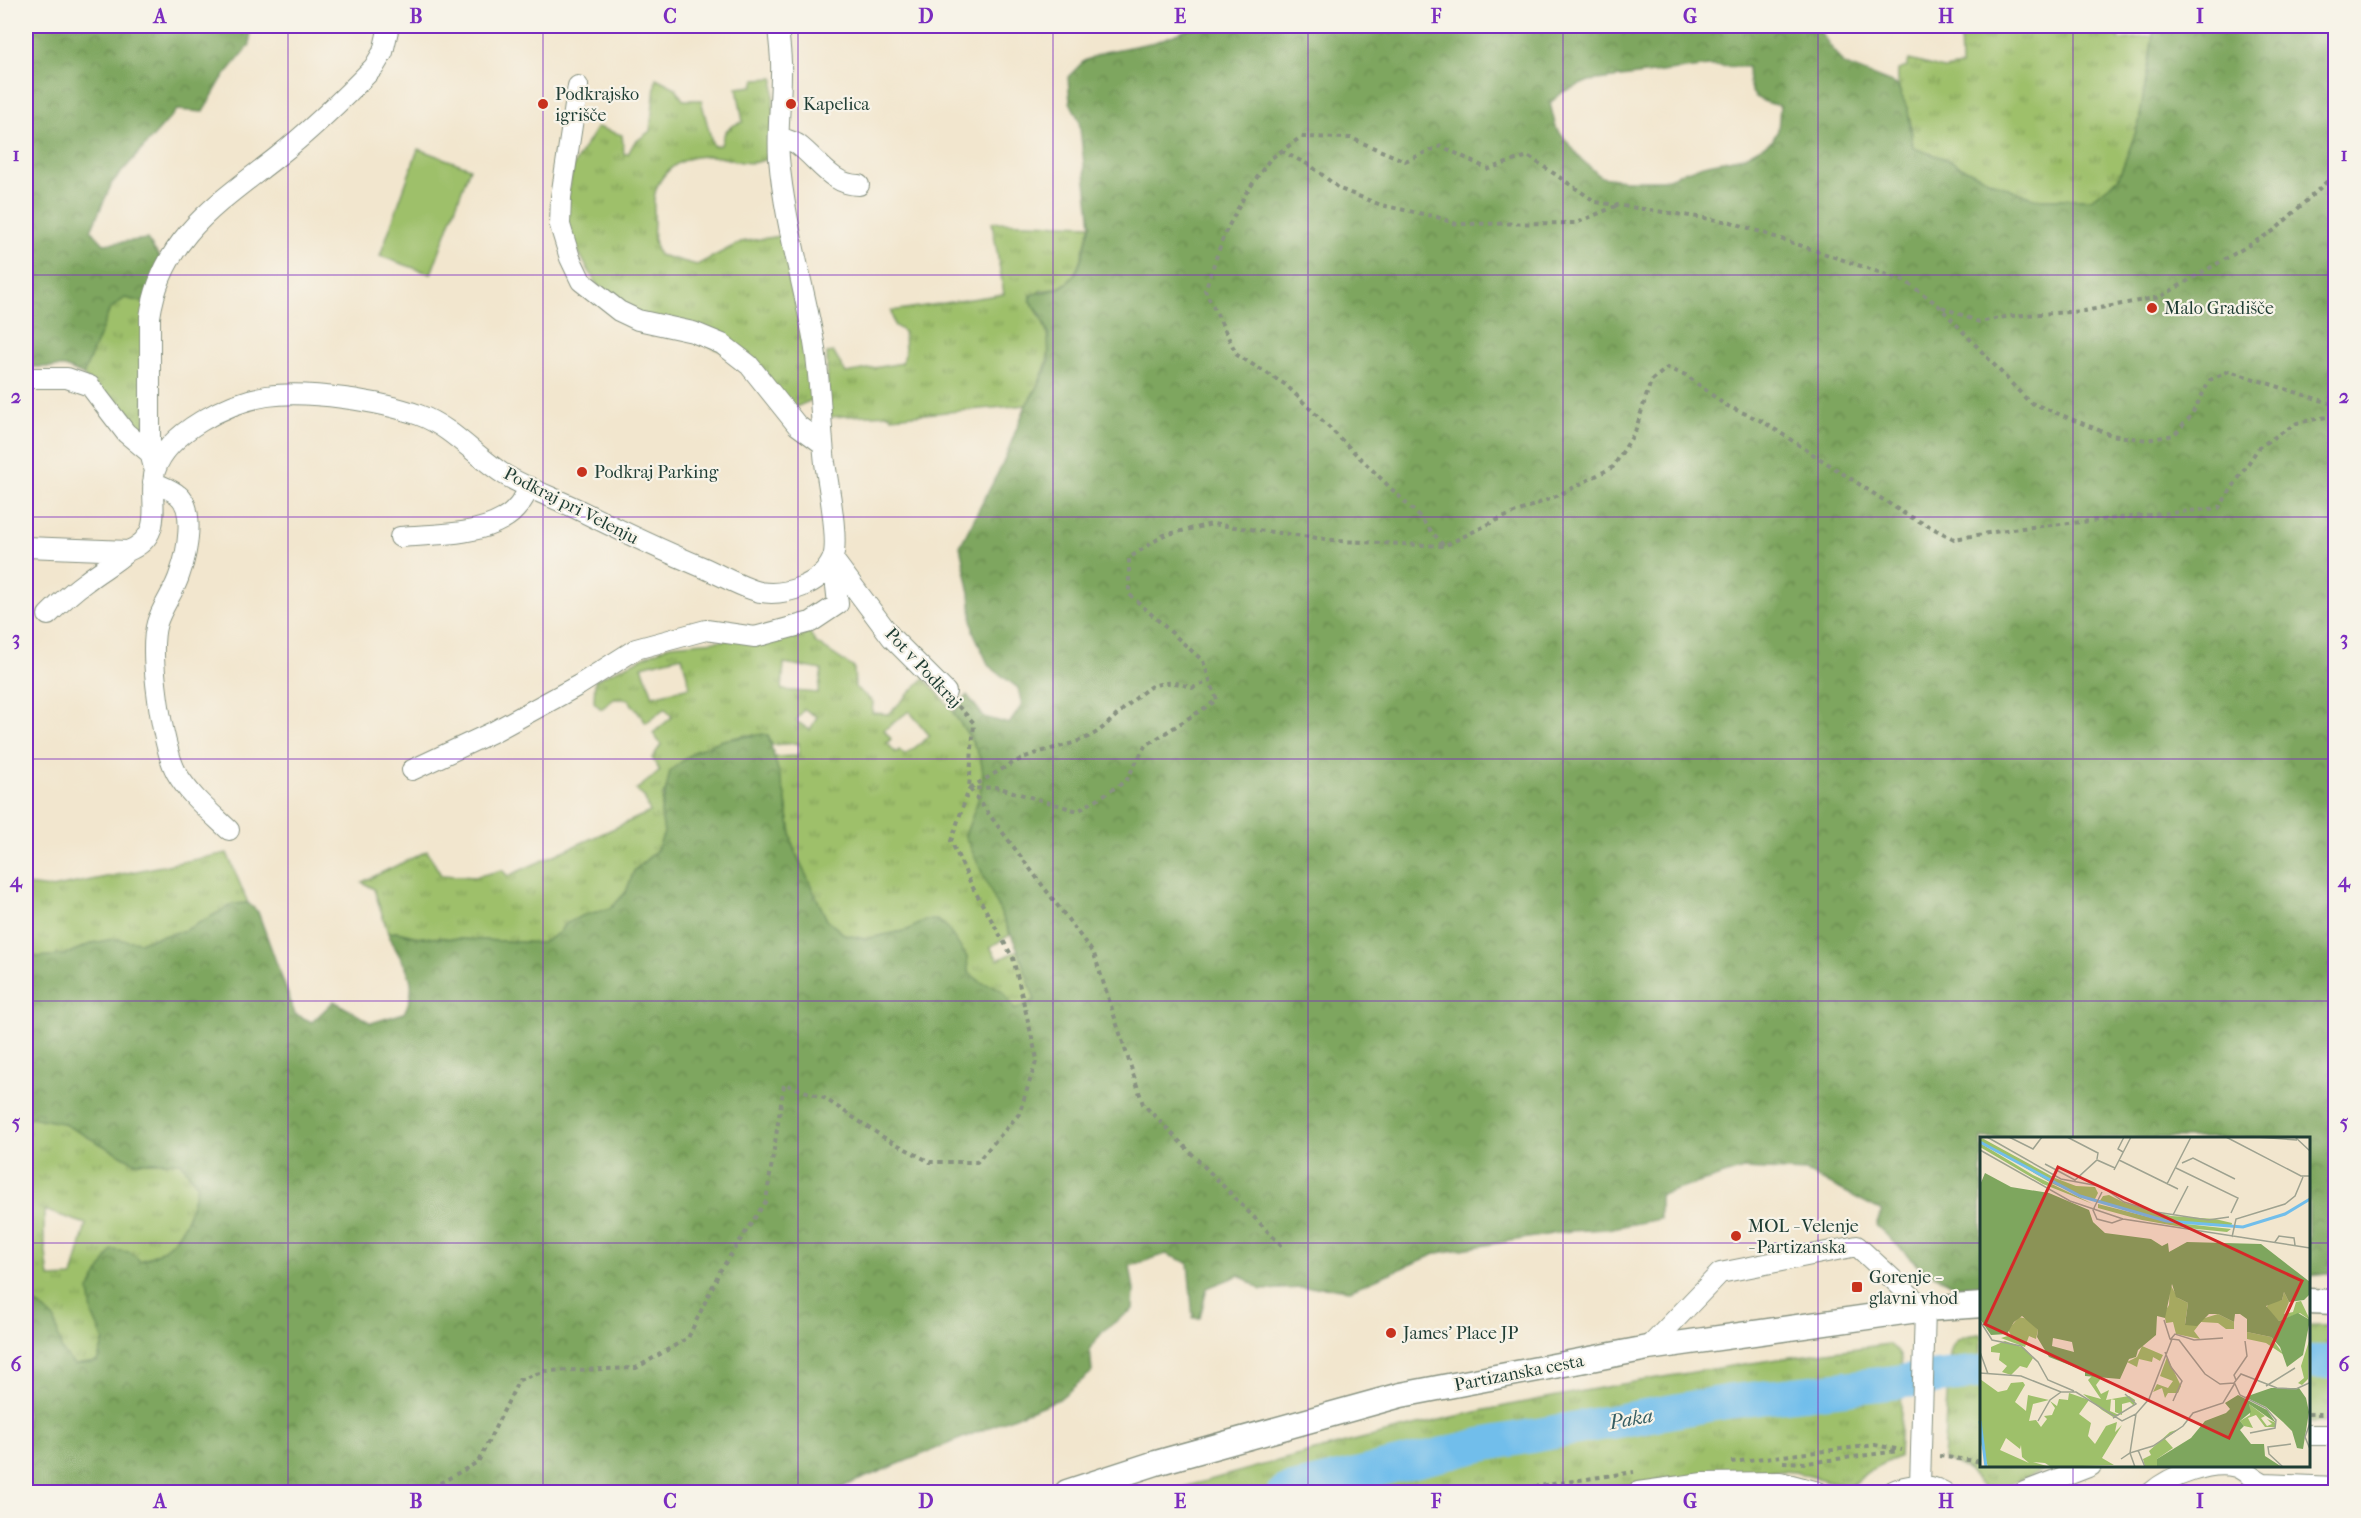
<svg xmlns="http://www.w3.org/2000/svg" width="2361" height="1518" viewBox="0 0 2361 1518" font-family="'IM FELL French Canon',serif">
	<defs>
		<pattern id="grass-tufts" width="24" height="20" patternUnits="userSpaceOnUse" patternTransform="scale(1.5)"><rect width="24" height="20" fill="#9ec06a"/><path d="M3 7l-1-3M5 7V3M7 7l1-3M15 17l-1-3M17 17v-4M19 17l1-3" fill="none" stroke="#809d58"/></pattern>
		<pattern id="forest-crowns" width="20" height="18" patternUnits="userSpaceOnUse" patternTransform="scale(1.5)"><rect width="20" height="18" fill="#7ea65e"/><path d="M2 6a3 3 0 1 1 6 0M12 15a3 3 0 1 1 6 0" fill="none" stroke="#67884e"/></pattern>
	</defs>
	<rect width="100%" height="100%" fill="#f7f3e8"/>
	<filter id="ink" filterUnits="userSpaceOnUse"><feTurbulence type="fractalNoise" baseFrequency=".0167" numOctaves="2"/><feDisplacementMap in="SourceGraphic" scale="12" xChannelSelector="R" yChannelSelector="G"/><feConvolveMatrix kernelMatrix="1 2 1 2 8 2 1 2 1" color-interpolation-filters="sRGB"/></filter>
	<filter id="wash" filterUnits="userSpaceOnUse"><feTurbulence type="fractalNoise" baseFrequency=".008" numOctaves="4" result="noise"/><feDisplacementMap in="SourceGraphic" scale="24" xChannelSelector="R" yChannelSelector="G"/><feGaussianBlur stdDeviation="1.35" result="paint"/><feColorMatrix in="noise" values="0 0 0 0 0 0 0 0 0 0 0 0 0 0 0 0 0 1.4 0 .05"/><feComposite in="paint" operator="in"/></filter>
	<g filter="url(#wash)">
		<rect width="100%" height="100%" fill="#f2e6ce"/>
		<path fill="url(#grass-tufts)" stroke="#5e7e4f" stroke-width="1.5" fill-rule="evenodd" d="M1960,26H2116L2119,40L2153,36L2139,123L2127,156L2118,179L2091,199H2036L1990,181L1943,158L1913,148C1912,139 1912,129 1910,120C1905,100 1896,91 1898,70L1907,67L1909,60L1944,69L1961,66Z
			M656,78L676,88L683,100H701L713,146L721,145C724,130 728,126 743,122L737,88L753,86L755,79L774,78L772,157C744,170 735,157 709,156C677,155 651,178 654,210C655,229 650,236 659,255L697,265L741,242L780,236L803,292L812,400L791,409L761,369L638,313L597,285L569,235L565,208L573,166L597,127L622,135L624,154H628L634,143L650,131Z
			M992,222L1091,225C1080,253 1082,291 1041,290L1030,301C1060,340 1050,367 1026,405L891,417L890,414L828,417L827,353L833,352L846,373L902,363L905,354L904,332L894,325L891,311L1004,294Z
			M125,298L147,303L145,434L139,437L83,375L110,309Z
			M808,629L815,642L854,668L855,687L873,702L872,713L889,714L924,678C949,706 987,743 983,784C981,801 971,820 965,836L989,883L1010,935L990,947L998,960L1018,950L1035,1000L1015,1011L996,987L982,983L968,972L967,957L925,920L908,930L865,939L845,935L827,920L793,847L785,795L774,757L798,756L799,743L772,745L768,735H746L723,740L695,751L663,794L661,812L664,833L657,850L634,871L626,892L611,908L581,917L564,925L559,933L542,943L418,937L397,932L388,933L374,889L362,882L427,851L441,875L475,877L502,870L508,876L650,812L644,797L636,790L660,771L652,758L661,745L653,733L672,717L665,708L646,723L628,699H614L601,709L594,702L595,680L670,645L796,634ZM682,656L690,687L653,696L642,666ZM784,663L822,670L818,693L782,690ZM804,709L817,717L810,730L796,721ZM909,711L930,736L905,755L899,750L896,753L887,743L891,739L884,730Z
			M227,853L248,903L234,904L186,930L140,942L113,939L93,943L64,955L36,957L26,949V885L51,888Z
			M32,1117L62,1123L134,1162H181L197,1185C189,1221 179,1249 140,1261L130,1252L92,1313L104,1341L97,1362L74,1365L61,1349L54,1320L41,1307L26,1298L34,1268L26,1225V1197L29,1188H26V1120ZM44,1210L86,1224L72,1277L49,1278L44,1236Z
			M2308,1325H2335V1353L2309,1354Z
			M1981,1334V1365L1949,1367C1949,1342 1957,1335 1981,1334Z
			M1889,1344C1901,1353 1903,1359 1902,1374L1724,1396L1571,1421L1427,1449L1255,1492H1166C1276,1461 1387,1430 1500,1407C1629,1381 1759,1360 1889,1344Z
			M2335,1367V1421L2309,1422V1368Z
			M1981,1380L1982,1466H2053L1991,1492H1988L1965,1468L1943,1460L1948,1382Z
			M1902,1388L1899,1457C1879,1464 1865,1472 1850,1487L1795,1472L1767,1470L1696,1476L1575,1492H1313C1506,1440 1704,1412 1902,1388Z"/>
		<path fill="url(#forest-crowns)" stroke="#4e7249" stroke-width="1.5" fill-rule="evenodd" d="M26,26H250V45L222,79L203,112L177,110L112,183L91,230L104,244L147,239L160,258L147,303L125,298L110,309L83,375L65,367H26Z
			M1197,26H1816L1843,64L1897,85L1908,110L1913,148L1943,158L1990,181L2036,199H2091L2118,179L2127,156L2139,123L2153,36L2151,26H2335V1273L2309,1276L2308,1138H1982L1981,1286H1955L1922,1269L1876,1225L1882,1211L1807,1172L1743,1169L1660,1195V1219L1607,1229L1570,1231L1438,1253L1350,1290L1324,1287L1261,1290L1240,1275L1207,1288L1200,1318H1193L1188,1263L1166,1254L1130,1266L1134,1290L1133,1309L1104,1330L1090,1348L1092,1372L1059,1399L849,1484L834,1492H26V1298L41,1307L55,1320L61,1349L74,1365L97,1362L104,1341L92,1313L89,1290L112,1250L130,1252L140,1261C179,1249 189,1221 197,1185L181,1162H134L62,1123L32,1117L26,1120V949L36,957L64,955L93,943L113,939L140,942L186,930L234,904L248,903L258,912L295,1014L312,1022L334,1001L371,1023L404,1013C423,977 401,966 388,933L397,932L418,937L542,943L559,933L564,925L581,916L611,908L626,892L634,871L657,850L664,833L661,812L670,771L695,751L723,740L762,734L768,735L785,795L793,847L827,920L845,935L865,939L908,930L925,920H937L945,925L967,957L968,972L982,983L996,987L1004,992L1015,1010L1035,1000L1018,950L965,836C988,773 993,769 953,713L967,695L984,717L1009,724L1022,705L1018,688L989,666L973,631L970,593L960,546L1003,463L1026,405L1038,387L1049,361L1048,332L1041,315L1030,301L1031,295C1040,291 1046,292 1054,290C1083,282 1083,247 1091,225L1079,120L1070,102L1068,77L1084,61L1104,52L1155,42ZM1709,66L1748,67C1749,95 1752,100 1780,106L1778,130L1772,141L1743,157L1703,165L1663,180H1624L1601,177L1582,160L1556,128L1550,103L1563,92L1589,81Z"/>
		<path fill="#9ec06a" stroke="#5e7e4f" stroke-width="1.5" d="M418,149L470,168L431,274L380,256Z"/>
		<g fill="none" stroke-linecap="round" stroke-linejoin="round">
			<path stroke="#71beeb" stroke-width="34" d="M2308,1362H2336
				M1285,1492L1481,1445L1639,1417L1726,1402L1982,1372"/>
		</g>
	</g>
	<g filter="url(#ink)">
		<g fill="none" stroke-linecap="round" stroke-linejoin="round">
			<defs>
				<path id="minor" d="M578,86L561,197L560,225L570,258L581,281L619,311L638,320L693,332L722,344L749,365L797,425L823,444
					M779,137C785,139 792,141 797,144C818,159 831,185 859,185
					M26,378H67L90,386L126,433L150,453
					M155,471L150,453V317C161,238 220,202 277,157C311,130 344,98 374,67L383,52L389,26
					M153,482C161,486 171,489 178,495C196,509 187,554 180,573C175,591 162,606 157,623C148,653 162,745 176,772C189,795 210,812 229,830
					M400,537C432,534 474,536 503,519C516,512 523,500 530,487
					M26,547L128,551C168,534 147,500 155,471C167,432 229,402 267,396C308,390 380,401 419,415C452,427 476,457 505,475C527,488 552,497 575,508C617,529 659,549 702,567C719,574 742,588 760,592C785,596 821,585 832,560C840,544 828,483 825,463C820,421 821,378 813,337C802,278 784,219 779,158C777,131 781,102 781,74C782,58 779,42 778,26
					M833,559L892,638L946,692
					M48,615C60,603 73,591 87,581C101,570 115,563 128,551
					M412,770L493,732L579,685L636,649L706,630L755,637L811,622L838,604L833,559
					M1648,1348L1720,1273L1857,1246L1925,1309L1920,1485
					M2308,1435H2336
					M1638,1492L1703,1483L1780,1482L1818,1492
					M1891,1492C1909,1483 1926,1483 1944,1492
					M2024,1492L2091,1466
					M2152,1492C2170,1476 2212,1460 2236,1467C2245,1470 2254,1480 2264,1484L2336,1487"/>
				<path id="major" d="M2308,1301L2336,1302
					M1067,1492L1156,1463L1401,1395L1648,1348L1925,1309L1982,1305"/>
			</defs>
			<use href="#minor" stroke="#889281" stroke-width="22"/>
			<use href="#major" stroke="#889281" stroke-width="27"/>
			<path stroke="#889281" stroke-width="4" stroke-dasharray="4.5 4.5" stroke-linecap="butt" d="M1281,151L1311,166L1340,189L1381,205L1437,217L1456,224L1576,223L1616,206
				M1942,307L1979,322L2010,316L2084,311L2160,297L2275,230L2336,173
				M1443,545L1418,515L1286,385L1237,355L1205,290L1224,235L1246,193L1270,159L1301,137L1351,138L1405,161L1441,146L1488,169L1528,156L1596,202L1731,222L1905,281L1938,305L2029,402L2111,435L2147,440L2174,435L2191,416L2210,380L2229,371L2336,405
				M958,706L974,723L969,788
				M970,788C990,777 1009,763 1031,755C1053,747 1079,745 1100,730C1110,722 1145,688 1152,686C1168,681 1177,682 1192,688L1210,681
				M970,789L1094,954L1143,1104L1285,1249
				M2308,1414H2323
				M1939,1456L1982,1462
				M1731,1462L1875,1445L1902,1450
				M1783,1462L1807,1463L1898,1451
				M424,1492L478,1462L519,1380L545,1371L636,1368L688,1338L720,1271L766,1201L784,1084L824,1098L883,1137L930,1162H977L1019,1114L1037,1059L1013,958L972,886L951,841L969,789L996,787L1078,811L1126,781L1145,746L1217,700L1203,661L1129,594V558L1164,535L1212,524L1340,541L1444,546L1497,520L1559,495L1613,467L1635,432L1651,381L1667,368L1686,375L1725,405L1762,421L1905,514L1954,539L2012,529L2219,508L2259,447L2297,423L2336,415
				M1498,1492L1634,1472"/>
			<use href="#minor" stroke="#fff" stroke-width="20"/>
			<use href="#major" stroke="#fff" stroke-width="24"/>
		</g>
	</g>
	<path fill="none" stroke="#7b2cbf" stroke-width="1.5" stroke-opacity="0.55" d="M288,26V1492M543,26V1492M798,26V1492M1053,26V1492M1308,26V1492M1563,26V1492M1818,26V1492M2073,26V1138M26,275H2336M26,517H2336M26,759H2336M26,1001H2336M26,1243H1982M2308,1243H2336M2073,1466V1492"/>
	<g fill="#c8321e" stroke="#f7f3e8" stroke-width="2">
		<circle cx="543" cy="104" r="6"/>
		<circle cx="791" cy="104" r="6"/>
		<circle cx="2152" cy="308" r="6"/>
		<circle cx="582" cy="472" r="6"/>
		<circle cx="1736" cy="1236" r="6"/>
		<rect x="1851" y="1281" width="12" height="12" rx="3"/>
		<circle cx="1391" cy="1333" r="6"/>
	</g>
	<g text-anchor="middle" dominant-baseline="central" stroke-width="4.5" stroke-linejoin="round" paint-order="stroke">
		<g font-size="18" fill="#1f3d34" stroke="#f7f3e8" text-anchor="start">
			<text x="555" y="94">Podkrajsko<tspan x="555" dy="21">igrišče</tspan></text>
			<text x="803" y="104">Kapelica</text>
			<text x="2164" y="308">Malo Gradišče</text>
			<text x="594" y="472">Podkraj Parking</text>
			<text x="1748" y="1226">MOL - Velenje<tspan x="1748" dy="21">- Partizanska</tspan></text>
			<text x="1869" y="1277">Gorenje -<tspan x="1869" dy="21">glavni vhod</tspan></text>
			<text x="1403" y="1333">James' Place JP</text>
		</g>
		<g font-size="18" fill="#1f3d34" stroke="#f7f3e8">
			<text transform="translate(571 506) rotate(27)">Podkraj pri Velenju</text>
			<text transform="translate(923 668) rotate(47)">Pot v Podkraj</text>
			<text transform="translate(1519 1373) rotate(-11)">Partizanska cesta</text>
		</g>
		<g font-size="20" font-style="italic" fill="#345d62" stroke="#f7f3e8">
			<text transform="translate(1631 1419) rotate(-10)">Paka</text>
		</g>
	</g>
	<g transform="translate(1980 1137)">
		<rect width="330" height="330" fill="#f2e6ce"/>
		<path d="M0,0L75,41L96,49L115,50L118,56L114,64L73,47L0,4ZM0,6L53,38L113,67L63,47L0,10ZM129,58L145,66L191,79L235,82L252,86L251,90L180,82L119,65L123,59ZM118,67L188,85L251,92L247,95L207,91L162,83L118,71ZM190,147L198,161L208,166L205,187L238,177L254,185V192H246L238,186L221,185L214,194L220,202L196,197L193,185L186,186L184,176L189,168ZM304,155L309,165L304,177L313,175L316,165L321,164L330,183L320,176L299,184L286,172L289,165L302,163ZM39,180L48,182L58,193L56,202L49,199L45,210L21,201L31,198L28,193ZM267,195L291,200L304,218L286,206L267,202ZM25,204L44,211L53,221L47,231L40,229L31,238L22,235L27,229L19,223L20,216L11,215V210ZM329,204L328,242L322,248L318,246L324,241L321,229ZM162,209L183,218L180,224L173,220L172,225L159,222L157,230L147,225L157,220ZM187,220L201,249L198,256H188L185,261L182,251L173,255L177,247L188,251L193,244L180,239ZM112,239L122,240L116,248L121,257L129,253L126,263L149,259L155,263L154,269L150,265L142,267V278L135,275V263L131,262L130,274L139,278L133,280L122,273L103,257L121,262L108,243ZM0,242L18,255L27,253L31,246L43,245L45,248L35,265L46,274L48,258L69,263L53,267L49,284L56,283L61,290L67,282L64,279L72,278L75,271L70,264L77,269L79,262L88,263L89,256L109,263L99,277L111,286L108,299L115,307L126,289L137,285L135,295L142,288L122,321L134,328L71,330L65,326L53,325L70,330H8L0,303ZM26,301L40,312L41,308L42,320L49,326L20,313ZM269,267L285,279L281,281L287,289L292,287L287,282L296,286L295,290H285L276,278L268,281L273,291L264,289L260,284L270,278ZM199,292L185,302L193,311L177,322V330H165L163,322L171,318L169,314L190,295Z" fill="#9ec06a" fill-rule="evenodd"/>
		<path d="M5,36L31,50L69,56L109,73L113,85L125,96L171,102L182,109L188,106L189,115L207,105L281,107L330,145V157L324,163L309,165L304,155L302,163L286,169L299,184L318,176L330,183L323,218L307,230L300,210L291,200L267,195V182L260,177H255L254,185L238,177H229L217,189L205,188L208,166L196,160L192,147L185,181L177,179L176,198L158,213L156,220L149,222L140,242L105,239V234L69,220L57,200L58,193L42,179L34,185L27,197L11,198L0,182V48ZM73,201L92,205L94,215L72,209ZM291,251H319L326,261L329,275L323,312L317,311L312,294L303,285L286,270L265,260ZM258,258L287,273L296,286L269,267L271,275L260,284L264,289L260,293L271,307H284L285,319L302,330H177V322L211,301L225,284L246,276L250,272L245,266Z" fill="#7ea65e" fill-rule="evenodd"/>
		<path fill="none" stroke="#71beeb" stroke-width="3" d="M0,5L100,59L186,84L263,90L305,77L330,62M0,284L6,330"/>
		<path fill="none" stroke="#9ea290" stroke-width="1.5" d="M7,0L81,42L119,49M29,0L53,12L62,0M87,0L118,16L117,22M246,0L321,39H330M276,0L317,3M315,0L330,14M0,13L90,64L143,82L330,111M143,15L138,12L144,0M139,23L198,52M202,26L213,21L255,42M65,27L95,43L117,23L135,31M196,31L258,61L251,76M134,33L151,0M187,47L211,0M128,54L144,65L176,75L228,83L249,80M122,55L113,73L117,82L132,86L143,82M193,78L208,49M252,100L256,82L305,67L315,59L323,40M295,105L299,99L314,101L315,108M184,183L190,202M0,184L12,203L41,209L58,225L68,243L94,254M190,203L195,197L214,203L243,201M330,214V253M0,215L8,237M185,215L191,230L202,244L193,264M0,236L41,239L81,255H96L142,284L156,277L169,262L192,202L199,203L225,237L240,247L254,246L261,237L297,251L316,252L329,246M256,243L254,238L267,219L265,204M255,247L260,258L286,271L296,283L295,291L270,296M286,249L315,231M156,277L150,316L173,309L203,289L213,276L243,266L255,246M133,281L156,267L145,257M58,284L70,263L81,255M330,286L325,300L330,312M158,313L165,330M141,322L150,316L155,330M303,330L289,317L288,310L311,307"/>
		<path fill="#d62828" fill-opacity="0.15" stroke="#d62828" stroke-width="3" d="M78,30L322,144L249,301L5,187Z"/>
		<rect width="330" height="330" fill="none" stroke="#1f3d34" stroke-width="3"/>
	</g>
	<rect width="2361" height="1518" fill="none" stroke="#f7f3e8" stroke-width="66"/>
	<rect x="33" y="33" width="2295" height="1452" fill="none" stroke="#7b2cbf" stroke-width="2"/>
	<g font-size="20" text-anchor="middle" font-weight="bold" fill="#7b2cbf">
		<text x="160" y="23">A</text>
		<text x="416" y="23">B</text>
		<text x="670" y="23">C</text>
		<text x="926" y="23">D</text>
		<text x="1180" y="23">E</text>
		<text x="1436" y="23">F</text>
		<text x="1690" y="23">G</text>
		<text x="1946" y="23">H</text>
		<text x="2200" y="23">I</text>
		<text x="16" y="161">1</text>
		<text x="2344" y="161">1</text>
		<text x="16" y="403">2</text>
		<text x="2344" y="403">2</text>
		<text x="16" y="645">3</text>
		<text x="2344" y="645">3</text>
		<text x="16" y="887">4</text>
		<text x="2344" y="887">4</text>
		<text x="16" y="1129">5</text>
		<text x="2344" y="1129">5</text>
		<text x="16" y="1371">6</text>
		<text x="2344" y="1371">6</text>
		<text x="160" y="1508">A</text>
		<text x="416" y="1508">B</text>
		<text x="670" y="1508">C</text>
		<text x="926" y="1508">D</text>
		<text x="1180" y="1508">E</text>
		<text x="1436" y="1508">F</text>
		<text x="1690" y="1508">G</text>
		<text x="1946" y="1508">H</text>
		<text x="2200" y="1508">I</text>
	</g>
</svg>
